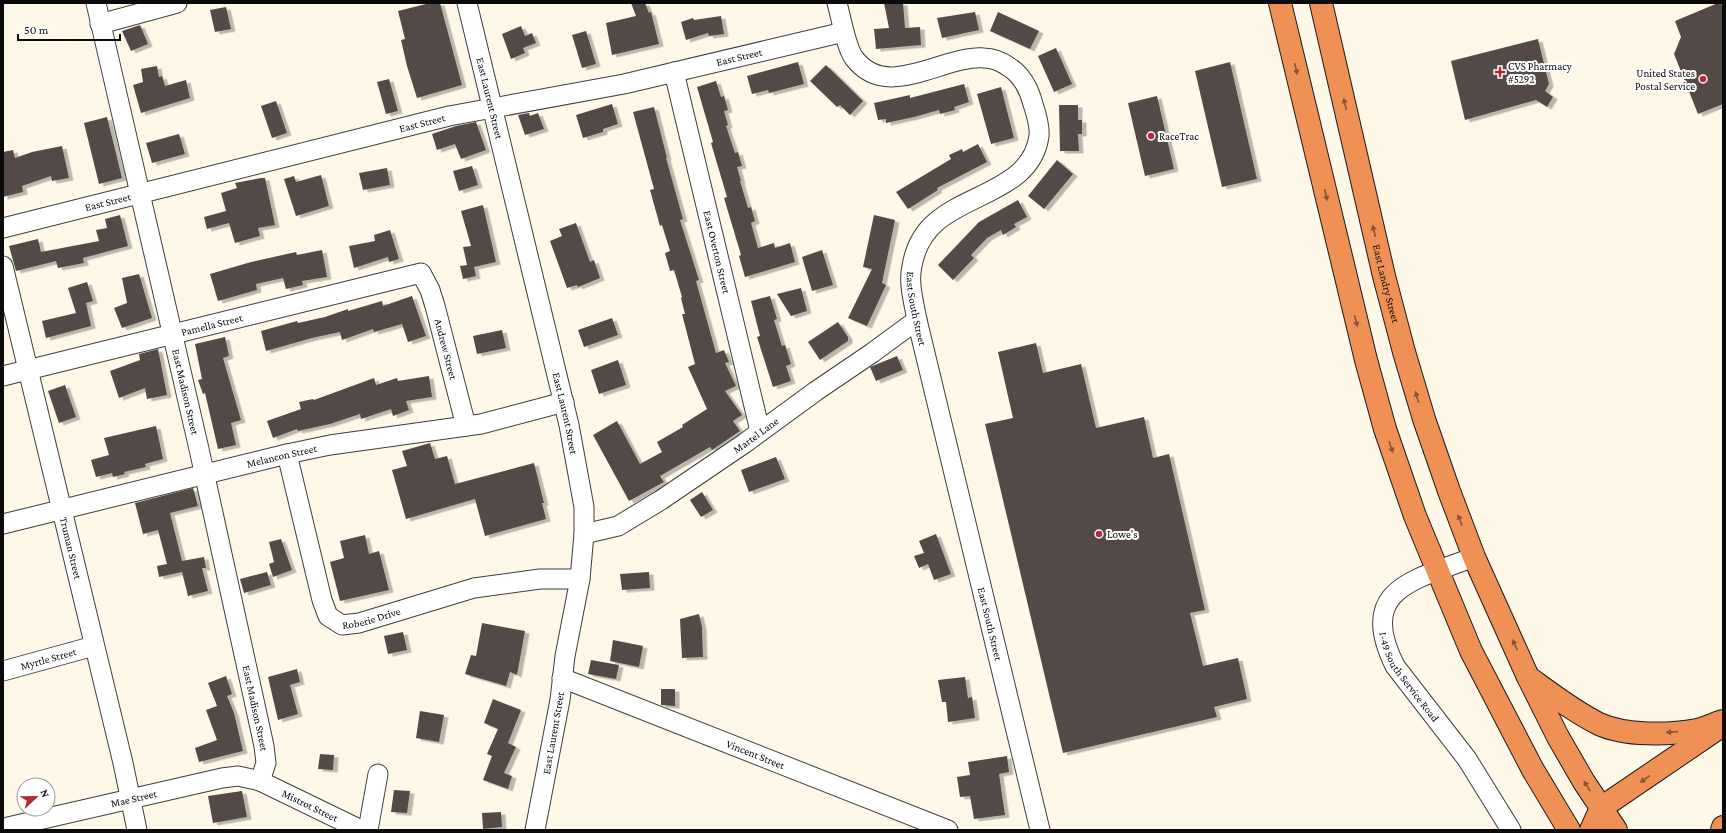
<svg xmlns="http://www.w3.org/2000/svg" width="1726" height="833" viewBox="0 0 1726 833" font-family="'Crimson Pro',serif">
	<defs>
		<filter id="shadow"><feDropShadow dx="4.5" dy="2.5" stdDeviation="0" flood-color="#0004"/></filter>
	</defs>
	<rect width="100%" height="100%" fill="#fef8e8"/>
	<path fill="#524a47" filter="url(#shadow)" d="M430,3H440L462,85L417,98L407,66L401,40L405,39L398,11Z
		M631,3H645L649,13L651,12L659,44L612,55L606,23L636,16Z
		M884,3H903L905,28L920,27L921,45L876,49L874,29L889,28Z
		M1718,3H1721L1723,8V104L1698,114L1674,54L1681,37L1675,21Z
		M226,7L231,29L215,32L210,10Z
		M975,12L979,30L942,38L937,18Z
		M998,12L1039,31L1030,49L990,31Z
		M721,16L724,34L709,36L708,33L686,40L681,22L693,18L694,20Z
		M140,25L148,44L131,51L122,31Z
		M521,26L525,36L532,33L536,43L523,48L525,53L511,59L502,34Z
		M586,31L596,64L582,68L572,35Z
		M1538,39L1549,84L1545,91L1553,97L1547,107L1536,100L1465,120L1451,61Z
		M1056,48L1072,84L1054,92L1038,56Z
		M798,62L804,84L769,93L768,90L752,94L747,76Z
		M1230,62L1257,179L1222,187L1195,71Z
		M826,65L863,101L850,115L840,105L837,107L810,81Z
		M157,66L159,77L162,76L165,86L186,80L190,98L141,113L133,85L143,82L141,69Z
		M389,79L398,111L386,114L377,82Z
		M716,81L721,97L724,96L728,110L724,111L728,125L726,126L735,153L738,152L742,166L737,167L741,181H740L748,208L751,207L755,221L751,223L758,248L774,243L775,248L790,243L795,262L745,277L739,256L741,255L724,198L727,197L711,143L713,142L697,87Z
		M964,84L969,102L954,107L955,110L940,114L939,110L914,117L886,123V119L878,120L874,103L910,95V98Z
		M1001,87L1014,138L991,144L977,94Z
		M1157,96L1174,169L1145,176L1128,103Z
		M276,101L287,133L272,138L261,106Z
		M612,104L618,124L603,129V132L583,138L576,115Z
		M1059,105H1078V120H1082V134H1078L1079,151H1060Z
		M654,107L667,158H666L683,219L680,220L699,280L696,281L716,353L724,350L729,362L725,363L736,386L725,391L742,415L733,421L740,431L712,450L710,447L660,476L664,482L629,501L593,435L617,421L640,464L662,452L657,442L683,427L682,425L707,409L688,367L695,364L682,314H685L681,298L682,297L674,270L670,271L665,253L670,251L662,225L660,226L650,190L654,189L633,112Z
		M529,113L530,116L538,113L544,129L525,135L518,115Z
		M107,117L122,178L99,184L84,123Z
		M476,122L486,150L461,159L455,144L437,150L432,134L456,126Z
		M179,134L185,154L152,163L146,143Z
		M978,144L987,162L937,188L938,190L908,209L896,192L951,159L949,155L962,149L963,152Z
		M62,146L69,178L52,181L51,176L22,186L23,192L3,197V152L13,150L15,158L32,152Z
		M1057,160L1073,174L1044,209L1028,196Z
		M472,166L478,185L459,191L453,171Z
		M387,168L390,185L363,190L359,173Z
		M321,175L329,206L296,216L284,179L294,176L296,182Z
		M261,178H265L275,225L258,228L260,236L235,243L229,223L207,229L204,217L226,211L221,193L237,188L235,183Z
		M1018,200L1027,217L1014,224L1016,227L1003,235L1001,230L987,238L971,255L974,258L953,280L938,265L979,222Z
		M483,205L496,262L474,267L476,276L463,279L460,266L467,265L463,247L471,246L461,211Z
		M120,215L128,246L83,258L84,263L58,268L56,261L16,271L9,246L38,239L41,252L99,241L96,230L107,228L105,219Z
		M874,215L895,220L882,283L886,285L867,326L848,318L872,269L863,267Z
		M576,223L590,262L594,260L600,278L578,287L577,285L567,288L550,241L562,236L559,229Z
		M390,230L399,259L389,262L388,257L354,268L349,246L375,241L374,235Z
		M322,250L327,277L302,281L303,285L286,289L283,278L256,284L257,290L218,301L210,274L251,262L296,252L297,255Z
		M822,250L833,285L812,291L802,257Z
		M139,274L152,318L122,328L114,308L127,303L122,278Z
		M87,282L93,301L86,303L91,326L46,338L42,321L76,313L68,288Z
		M801,288L807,311L791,316L777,294Z
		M412,296L426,336L408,342L402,324L374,332L373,329L342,340L340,332L312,338L266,351L261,331L297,321L298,323L325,317L348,309V311L382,301L383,306Z
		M770,296L777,319L774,320L782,346L785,345L791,364L786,366L791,381L773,387L757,337L760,336L751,301Z
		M612,318L618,335L584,347L578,330Z
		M838,322L848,337V341L820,360L808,342Z
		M502,330L506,348L477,354L473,336Z
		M225,337L229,356L223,358L241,420L231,423L236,445L218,449L205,393L203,394L198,380L202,379L195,344Z
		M1036,343L1043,373L1081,364L1096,428L1144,417L1153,458L1169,454L1205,610L1190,613L1203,666L1238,658L1247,699L1214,707L1217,717L1063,753L985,424L1013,418L998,352Z
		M158,349L167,395L147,399L145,388L119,398L110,371L140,360L139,354Z
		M897,356L903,370L876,381L870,367Z
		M618,360L626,385L599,394L591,370Z
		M429,376L432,397L406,401L409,410L393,416L391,409L361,419L360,414L330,424L298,431L297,429L273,438L267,421L301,409L299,402L313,399L314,400L374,378L376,385L397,378L398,381Z
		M65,385L76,417L59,423L48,391Z
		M156,426L163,459L145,464L146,467L124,472L125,474L113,477L112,473L96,477L91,460L109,455L104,438Z
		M430,443L435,459L447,456L455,484L534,463L544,503H542L546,519L485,536L475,499L406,519L392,470L407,466L402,451Z
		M776,457L785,479L749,492L741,470Z
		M193,488L198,506L170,513L182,561L204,557L206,568H202L208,591L188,596L182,572L159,577L157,566L167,564L158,530L143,534L135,503Z
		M702,492L713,510L701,517L690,500Z
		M936,534L951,574L934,580L928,564L919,568L914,556L924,553L919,541Z
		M365,535L369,554L379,551L389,590L340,601L330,562L344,558L340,541Z
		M281,539L292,570L273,577L269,564L274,562L269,542Z
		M267,572L271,585L244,593L240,579Z
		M649,572L650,588L622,590L620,574Z
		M699,614L702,627L703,657L682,658L680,619Z
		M482,623L525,631L517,675L510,672L506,686L465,674L471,655L476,656Z
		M403,632L407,650L388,654L384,636Z
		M613,640L643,646L639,667L610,661Z
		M591,660L619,665L616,679L588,674Z
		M297,669L300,682L290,685L298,714L278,720L268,677Z
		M226,676L232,694L227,696L234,713L243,751L199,762L195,748L217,740L206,710L217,706L208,683Z
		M965,677L968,698L972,697L975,718L948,722L946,702H942L938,680Z
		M661,689H675V706L661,705Z
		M493,699L521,710L508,743L516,747L504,773L512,776L508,789L483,780L492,756L487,754L498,729L484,723Z
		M420,711L444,715L439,742L416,738Z
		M320,754L334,755L333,770L318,769Z
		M1007,756L1009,772L999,774L1005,815L974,819L970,796L960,797L957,777L970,775L968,762Z
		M394,790L410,791L407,813L391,812Z
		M242,791L247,817L213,823L208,796Z
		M501,812L502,827L483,829L482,813Z"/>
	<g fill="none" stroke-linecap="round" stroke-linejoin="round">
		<defs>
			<g id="minor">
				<path id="s1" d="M96,3L199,449L264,746L266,763L260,781"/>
				<path id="s2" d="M467,3L569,425L584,507V534L580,579L565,656L560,700L535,830"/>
				<path id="s3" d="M837,3C841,17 846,47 854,58C887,102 942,55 984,58C993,58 1002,62 1009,67C1023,76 1029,89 1033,104C1036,113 1040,126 1039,136C1032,188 969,193 936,222C923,233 915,249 912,266C908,283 914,303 917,320L1040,830"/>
				<path d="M100,24L177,3"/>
				<path id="s4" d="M674,72L760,431"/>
				<path id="s5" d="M3,228L449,116L624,84L844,32"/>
				<path id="s6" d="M3,266L123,763L137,830"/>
				<path id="s7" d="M3,376L421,273L430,290L435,306L466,426"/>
				<path id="s8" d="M287,454L322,600L328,616L342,625L359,623L474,588L540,579H580"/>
				<path id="s9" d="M3,524L287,454L330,445L481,424L564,402"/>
				<path id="s10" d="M584,534L618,526L661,500L745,443L816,391L872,353L917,320"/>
				<path id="s11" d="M1474,557C1415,580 1356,588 1395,666L1467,759L1511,830"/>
				<path id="s12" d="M3,671L94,646"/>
				<path id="s13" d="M562,678L948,830"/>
				<path id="s14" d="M8,827L222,778L238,776L260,781L361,830"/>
				<path d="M368,830L378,774"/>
			</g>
			<g id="highway">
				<path d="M1280,3L1366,360L1385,429L1415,516L1471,651L1533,770L1569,830"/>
				<path id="s15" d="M1321,3L1384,276L1404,352L1424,419L1449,491L1474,557L1528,677L1558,737L1584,782L1616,830"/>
				<path d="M1532,680C1554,696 1575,712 1599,724C1625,736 1669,735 1697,730C1705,728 1714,724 1723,721"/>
				<path d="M1591,830L1601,808L1717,729"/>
				<path d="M1722,830L1723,827"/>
			</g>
		</defs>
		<use href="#minor" stroke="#3d3d3d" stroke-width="21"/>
		<use href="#highway" stroke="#1b1b1b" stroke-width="24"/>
		<use href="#minor" stroke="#fff" stroke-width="19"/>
		<use href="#highway" stroke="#ef9155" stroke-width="22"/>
	</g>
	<defs><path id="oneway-solid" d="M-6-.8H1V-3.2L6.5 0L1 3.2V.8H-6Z"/></defs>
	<g fill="#885433">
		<use href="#oneway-solid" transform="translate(1296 69) rotate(77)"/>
		<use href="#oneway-solid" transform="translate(1345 104) rotate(-103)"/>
		<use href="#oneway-solid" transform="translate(1326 195) rotate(77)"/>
		<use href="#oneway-solid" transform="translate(1374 231) rotate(-103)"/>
		<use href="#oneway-solid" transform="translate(1356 321) rotate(76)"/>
		<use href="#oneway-solid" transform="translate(1417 397) rotate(-106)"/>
		<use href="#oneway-solid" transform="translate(1391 447) rotate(71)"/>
		<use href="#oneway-solid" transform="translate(1460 520) rotate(-111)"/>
		<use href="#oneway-solid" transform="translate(1515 645) rotate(-114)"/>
		<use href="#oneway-solid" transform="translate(1672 732) rotate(175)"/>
		<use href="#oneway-solid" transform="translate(1645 779) rotate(146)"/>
		<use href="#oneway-solid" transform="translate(1587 786) rotate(-122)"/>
	</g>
	<g fill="#b32939" stroke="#fff" stroke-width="1.5">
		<path d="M1498 66h4v4h4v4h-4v4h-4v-4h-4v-4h4z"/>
		<circle cx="1703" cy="79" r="4"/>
		<circle cx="1151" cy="136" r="4"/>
		<circle cx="1099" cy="534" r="4"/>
	</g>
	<g text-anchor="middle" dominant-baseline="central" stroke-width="4" stroke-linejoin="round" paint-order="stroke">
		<g font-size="11" fill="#0a0a0a" stroke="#fff">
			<text stroke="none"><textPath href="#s5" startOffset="756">East Street</textPath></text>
			<text stroke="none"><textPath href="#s2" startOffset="98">East Laurent Street</textPath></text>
			<text stroke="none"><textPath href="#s5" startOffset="432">East Street</textPath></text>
			<text stroke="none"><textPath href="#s5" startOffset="108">East Street</textPath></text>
			<text stroke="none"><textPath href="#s4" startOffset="185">East Overton Street</textPath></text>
			<text stroke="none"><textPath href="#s15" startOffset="288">East Landry Street</textPath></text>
			<text stroke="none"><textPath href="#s3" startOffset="535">East South Street</textPath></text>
			<text stroke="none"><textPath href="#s7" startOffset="215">Pamella Street</textPath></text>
			<text stroke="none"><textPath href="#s7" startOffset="511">Andrew Street</textPath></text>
			<text stroke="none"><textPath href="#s1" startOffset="399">East Madison Street</textPath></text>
			<text stroke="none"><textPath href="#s2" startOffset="422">East Laurent Street</textPath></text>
			<text stroke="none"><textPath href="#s10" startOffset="200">Martel Lane</textPath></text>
			<text stroke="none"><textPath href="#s9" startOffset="287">Melancon Street</textPath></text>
			<text stroke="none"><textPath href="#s6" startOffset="290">Truman Street</textPath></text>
			<text stroke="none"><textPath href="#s8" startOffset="214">Roberie Drive</textPath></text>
			<text stroke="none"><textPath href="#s3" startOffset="859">East South Street</textPath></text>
			<text stroke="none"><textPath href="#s12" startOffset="47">Myrtle Street</textPath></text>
			<text stroke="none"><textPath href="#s11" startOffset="182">I-49 South Service Road</textPath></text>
			<text stroke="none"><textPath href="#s1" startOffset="723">East Madison Street</textPath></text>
			<text transform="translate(553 733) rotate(-80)">East Laurent Street</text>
			<text stroke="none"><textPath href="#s13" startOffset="208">Vincent Street</textPath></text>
			<text stroke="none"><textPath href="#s14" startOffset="129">Mae Street</textPath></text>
			<text stroke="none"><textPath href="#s14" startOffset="314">Mistrot Street</textPath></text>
		</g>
		<g font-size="11" fill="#0a0a0a" stroke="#fff" text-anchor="start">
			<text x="1508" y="66">CVS Pharmacy<tspan x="1508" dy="13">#5292</tspan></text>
			<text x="1695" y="73" text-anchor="end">United States<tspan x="1695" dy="13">Postal Service</tspan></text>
			<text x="1159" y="136">RaceTrac</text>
			<text x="1107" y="534">Lowe's</text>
		</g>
	</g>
	<rect width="1726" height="833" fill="none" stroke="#0a0a0a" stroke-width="8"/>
	<g transform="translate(36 797) rotate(68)"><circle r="19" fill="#ffffff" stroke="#9d9d9d"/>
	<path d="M0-3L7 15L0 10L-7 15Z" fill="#b32939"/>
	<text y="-6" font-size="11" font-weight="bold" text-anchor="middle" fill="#0a0a0a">N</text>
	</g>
	<path d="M18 34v6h102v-6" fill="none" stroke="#0a0a0a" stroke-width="2"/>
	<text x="24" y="34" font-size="12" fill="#0a0a0a" stroke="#ffffff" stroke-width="3" paint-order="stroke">50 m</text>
</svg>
